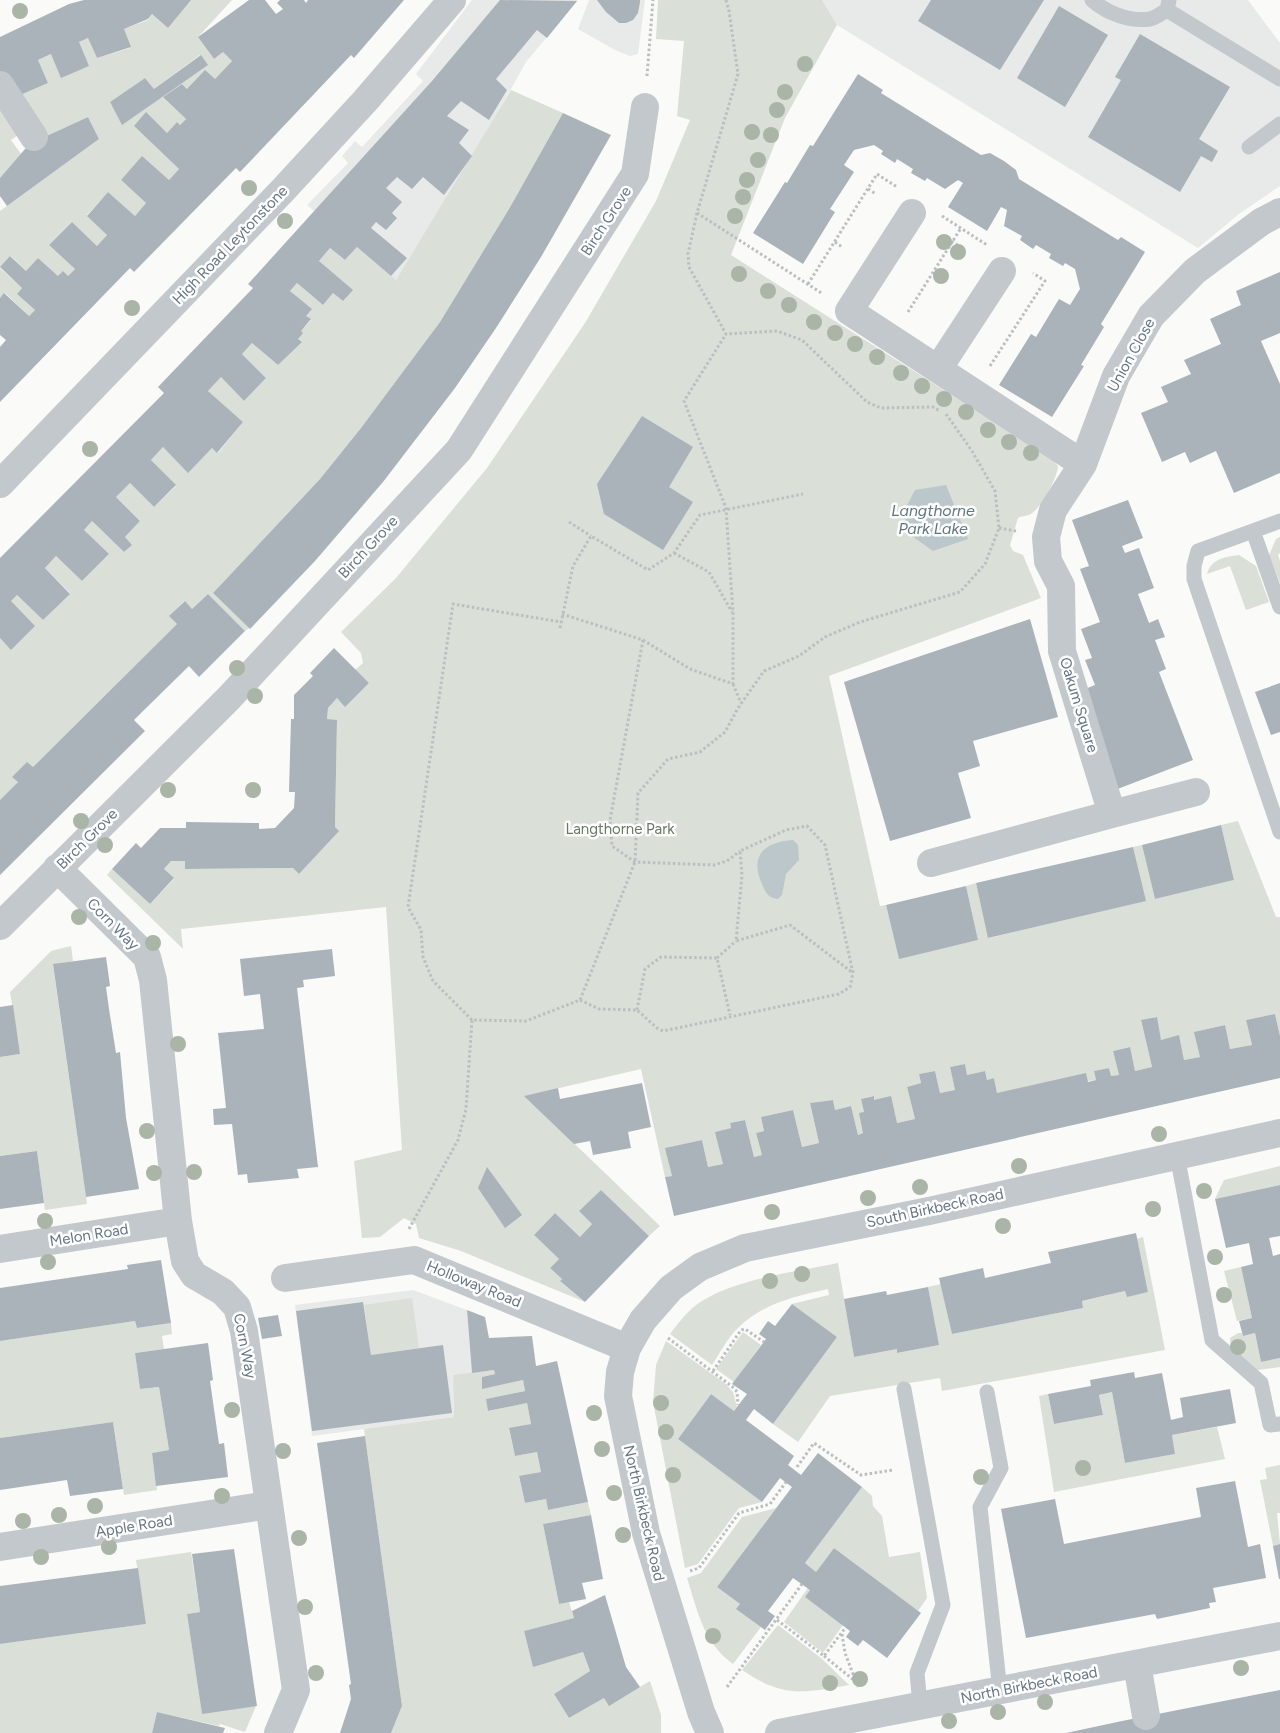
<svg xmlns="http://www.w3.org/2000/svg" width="1280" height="1733" viewBox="0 0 1280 1733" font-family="Figtree,sans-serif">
	<rect width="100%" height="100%" fill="#fafaf8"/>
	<path fill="#e8e9e9" d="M472,0H578L526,62L493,121L396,280L307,205L348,163L342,156L355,141L362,147L423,81L416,74Z
		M589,0H645L638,54L630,56L615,50L578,29Z
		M822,0H1248L1280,43V186L1239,214L1198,248L837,25Z
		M413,1290L467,1310L472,1373L453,1376L454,1417L312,1436L295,1305Z"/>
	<path fill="#dadfd7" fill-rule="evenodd" d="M190,0H232L198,37L214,59L223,52L232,61L215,79L187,89L182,84L163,97L186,119L180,125L177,122L167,133L134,126L179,169L169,180L142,157L121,180L146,203L135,216L108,192L87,215L107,235L97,246L72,222L49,245L75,269L68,276H58L38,258L26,271L11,256L0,267V211L99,139L88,117L40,139L3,78L9,75L18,96L48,83L38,60L88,38L97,58L130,48L124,29L148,20L152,14L168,28ZM200,55L201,56L122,124L110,102L145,78L154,89Z
		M658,0H822L837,25L785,118L731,255L1051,458L1058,466C1057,479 1041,509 1029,515C1026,516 1021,516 1018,518L1010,545L1013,551L1023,555L1041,598L829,676L880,906L886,905L899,958L978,940L966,886L976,883L989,938L1145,901L1133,847L1142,845L1155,899L1234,880L1221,825L1238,821L1276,917H1280V1036L1275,1014L1246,1020L1252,1045L1230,1049L1224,1025L1195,1032L1200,1057L1184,1060L1179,1036L1161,1040L1156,1017L1141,1021L1152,1067L1135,1071L1129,1047L1113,1051L1119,1075L1111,1076L1109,1068L1094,1071L1096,1080L997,1093L994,1078L987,1080L985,1071L967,1075L965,1064L950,1067L955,1090L940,1093L935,1071L919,1074L921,1083L907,1087L915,1119L897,1123L874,1100L873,1096L861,1099L864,1112L863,1133L858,1135L851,1106L835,1110L833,1100L810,1103L819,1143L802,1147L793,1110L761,1117L764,1131L756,1133L762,1155L754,1157L745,1120L730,1123L731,1128L716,1132L723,1164L708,1167L702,1140L666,1148L672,1176L665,1177L641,1069L525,1096L660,1226L649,1236L601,1190L579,1211L592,1224L580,1237L555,1213L534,1235L559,1259L550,1268L562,1279L560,1281L585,1302L461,1251L419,1238L416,1224L404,1218L380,1237L362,1238L354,1161L402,1150L386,907L181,929L183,949L107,875L112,869L150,904L174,879L164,869L171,861H185V869L293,868L299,874L338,831L335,827L337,721L327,719L328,708L337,698L345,706L369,683L355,670L363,663L361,653L341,632L396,578L487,468L585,323L656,201L690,120L677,116L684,41L656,39Z
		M511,90L563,113L509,209L440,322L361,428L320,479L213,593L249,628L245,631L208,594L192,609L184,601L170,616L177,624L33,767L13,777L18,782L0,800V638L11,649V601L17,595L43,620L70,593L45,568L56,556L82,581L108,555L84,530L92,521L124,552L131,545L125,537L140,521L116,497L130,483L154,507L176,486L151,460L163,447L188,472L212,448L218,453L243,422L208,391L221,377L244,401L266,378L242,354L252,343L278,365L301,342L298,339L301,331L311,320L306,316L311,309L290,291L297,283L323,305L333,293L343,301L352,290L319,261L330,248L345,260L357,247L396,280Z
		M0,105L24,131L11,140L21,154L0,178Z
		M0,268L22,288L17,294L35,310L29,316L5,293L0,298Z
		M1280,537V553L1278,555L1280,561V583L1269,555L1276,539Z
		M1239,555L1256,566L1269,602L1246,610L1230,566L1207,574C1211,559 1224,557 1239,555Z
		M71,946L73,961L53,965L87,1204L45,1210L37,1151L0,1156V1057L20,1054L10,992L51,951Z
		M1280,1166V1185L1215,1199L1224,1180Z
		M1143,1237L1165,1350L942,1391L940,1378L830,1396L798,1442L773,1424L837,1337L792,1304L829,1295L828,1289C796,1296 764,1303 739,1327C728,1337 720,1353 712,1365L670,1334C679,1322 689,1309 702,1301C739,1278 796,1272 838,1263L854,1357L897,1349L898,1353L938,1345L928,1287L941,1284L952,1334L1083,1308L1082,1301L1125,1291L1127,1296L1148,1292L1137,1239Z
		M1241,1267L1252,1318L1237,1321L1224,1271Z
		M412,1298L419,1348L371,1355L364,1305Z
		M135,1321L137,1328L171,1323L172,1334L162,1336L164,1349L135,1353L140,1389L159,1387L169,1450L152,1453L157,1490L124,1495L113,1422L0,1438V1341Z
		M743,1332L761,1345L734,1382L716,1369Z
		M1238,1333H1242L1243,1336L1255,1333L1261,1362L1280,1358V1367L1251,1371L1231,1352L1230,1338Z
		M666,1341L726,1384L733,1392L737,1407L734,1411L711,1394L678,1439L762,1502L739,1508L698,1564L685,1568L653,1402L656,1365Z
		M494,1370L495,1374L482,1377V1388L523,1380L525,1391L486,1399L489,1411L527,1403L531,1424L509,1429L515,1456L537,1452L541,1472L519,1477L525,1503L546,1499L548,1510L588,1502L591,1515L543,1524L559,1604L569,1602L574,1618L524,1631L533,1666L583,1652L590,1671L554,1694L569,1718L604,1698L640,1687L650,1681L661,1715V1733H391L402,1706L364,1429L454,1417L453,1375Z
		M1112,1392L1125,1463L1175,1454L1172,1435L1217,1427L1225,1459L1054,1492L1039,1396L1048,1394L1054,1424L1103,1415L1099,1395Z
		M1280,1465V1513H1277L1280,1544L1273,1546L1260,1480L1267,1479L1265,1468Z
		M862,1487L872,1496L873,1506L882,1516L889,1557L920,1552L927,1598L918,1611L834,1548L816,1572L805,1563Z
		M776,1508L717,1587L740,1604L737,1609L761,1627L733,1664C703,1642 698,1612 687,1578L701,1573L742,1517Z
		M191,1552L200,1612L187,1614L202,1713L256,1706L245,1732L220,1724L219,1726L157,1712L152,1733H0V1644L146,1624L136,1560Z
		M808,1588L810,1590L805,1597L843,1625L823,1653L784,1622Z
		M778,1625L821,1658L849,1685C803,1693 783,1698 742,1670Z"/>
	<path fill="#bbc7cb" d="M946,485L968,539L933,551L912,536L903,513L915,490Z
		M793,840L798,845L799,860L786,874L782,895L778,899C768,898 766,893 762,884C749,855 765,842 793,840Z"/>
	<path fill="#aab3b9" d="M84,0H191L168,28L152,14L148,19L124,29L131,47L97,58L88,38L79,42L89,66L61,78L51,54L38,60L48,83L18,96L9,75L0,79V37L69,4Z
		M249,0H265L276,14L283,9L277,3L280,0H304L306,3L308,0H404L354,58L351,55L240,172L236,168L134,272L130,268L0,402V347L6,340L0,335V298L4,293L29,316L35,310L17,294L22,288L0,267L10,256L26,271L38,258L58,276L63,271L68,276L75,269L49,245L72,222L97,246L107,235L87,216L108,192L135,216L146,203L121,180L142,156L169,180L179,169L134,126L146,112L167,133L177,122L180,125L186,119L163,97L182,84L187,89L205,70L215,79L232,61L223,52L214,59L198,37Z
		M500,0L577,1L547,38L537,30L496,79L507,90L489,120L461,101L447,116L469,130L459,143L472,156L444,195L423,177L412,189L397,177L386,188L402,202L392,213L397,218L386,230L376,222L371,228L407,258L391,276L357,247L345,260L330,248L319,261L353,290L343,301L333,293L323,305L297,283L290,291L312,309L306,316L311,319L301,331L303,333L298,339L302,342L278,365L252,343L242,354L266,378L244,401L221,377L208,391L243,422L217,453L212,448L188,473L163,447L151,460L176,485L154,507L130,483L116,497L140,521L125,537L132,545L124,552L92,521L84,530L109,554L82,581L56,556L45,568L70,594L43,620L17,595L11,601L35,626L11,650L0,638V558L164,393L158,387L253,288L248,284L432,81Z
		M597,0H640V2L638,13L633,20L626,23H619L606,12Z
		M931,0H1044L1000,70L918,21Z
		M1059,6L1108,35L1065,107L1017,78Z
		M1140,34L1230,87L1199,139L1218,151L1212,162L1201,156L1180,192L1088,137L1121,80L1115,77Z
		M201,55L208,65L122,125L110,102L145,78L154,89Z
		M858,74L883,90L881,93L981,155L990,153L1004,161L1016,170L1019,179L1118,240L1121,237L1145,252L1101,324L1104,327L1081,365L1084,366L1052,417L999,385L1031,334L1036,337L1059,299L1070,305L1080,289L1075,269L1065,263L1063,266L1049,258L1051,254L1036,245L1033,249L1020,240L1022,236L1004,226L1007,210L1001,207L987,231L948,207L963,183L958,180L945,189L927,178L925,181L911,173L913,169L897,159L895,163L881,154L883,151L874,145L854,150L844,165L854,172L830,209L835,212L803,264L753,233L785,182L787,183L810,145L813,146Z
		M563,113L611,135L541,257L496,328L455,388L383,482L315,561L250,629L213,593L320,479L361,428L440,322L509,209Z
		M88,117L99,139L7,206L0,196V178L25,149L40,139Z
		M1280,272V333L1261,341L1280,384V473L1234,493L1216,451L1190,463L1185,452L1162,462L1141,413L1168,402L1161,387L1191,374L1184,360L1221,344L1210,319L1241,305L1236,291Z
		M642,416L693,447L669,487L693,502L663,550L604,514L597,484Z
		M1128,500L1143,538L1122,546L1125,553L1139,548L1154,588L1138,594L1149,623L1158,619L1165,637L1155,640L1166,669L1159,672L1193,760L1115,790L1085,689L1095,685L1085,660L1092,658L1081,629L1100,622L1080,569L1089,566L1072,520Z
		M208,594L245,631L199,677L189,666L141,713L134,720L145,731L0,875V800L18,782L12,777L27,762L33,767L177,624L169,616L185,601L192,609Z
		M1030,619L1058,717L973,741L980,766L958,773L971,818L890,841L844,682Z
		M334,648L369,683L345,707L337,698L328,708L327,719L337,720L335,827L339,831L299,874L293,868L185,869V861H171L164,869L174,878L150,904L112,869L136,843L141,848L160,828H186V822L259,823V829L275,828L294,808L295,792H289L291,719H294V695L313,676L310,673Z
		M1280,683V732L1271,735L1255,692Z
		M1221,825L1234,880L1155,899L1142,845Z
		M1133,847L1146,901L988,938L976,883Z
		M966,886L978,940L899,959L886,905Z
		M332,949L335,976L303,980L304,987L297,988L318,1167L297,1169L299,1178L248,1183L247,1174L238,1175L232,1124L214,1125L213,1109L226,1108L218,1033L264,1029L260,994L244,996L240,959Z
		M106,957L110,986L106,987L109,1009L116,1053L120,1052L126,1118L139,1189L86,1197L53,964Z
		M13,1005L20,1054L0,1057V1007Z
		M1275,1014L1280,1036V1078L674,1216L665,1177L672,1176L665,1148L702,1140L708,1167L723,1164L715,1132L731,1128L730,1123L745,1120L754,1157L762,1155L756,1133L764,1131L761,1117L793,1110L802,1147L819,1143L810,1103L833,1100L835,1110L851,1106L858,1135L863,1133L859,1113L864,1112L861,1099L874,1096V1100L891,1096L897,1123L915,1119L907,1087L921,1083L919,1074L935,1071L940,1093L955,1090L950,1067L965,1064L967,1075L985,1071L987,1080L994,1078L997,1093L1086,1073L1088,1082L1096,1080L1094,1071L1109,1068L1111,1076L1119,1075L1113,1051L1130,1047L1135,1071L1152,1067L1141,1020L1157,1017L1161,1040L1179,1035L1184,1060L1200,1057L1194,1032L1225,1025L1230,1049L1252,1045L1246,1020Z
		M642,1083L651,1127L628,1132L631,1148L593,1155L590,1141L574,1144L524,1096L558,1088L560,1099Z
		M37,1151L44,1203L0,1209V1156Z
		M487,1167L522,1215L505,1228L478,1188Z
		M1280,1185V1236L1269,1238L1273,1256L1280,1254V1358L1261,1362L1255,1333L1243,1336L1239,1321L1252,1318L1241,1267L1253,1264L1249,1243L1226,1248L1215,1199Z
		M601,1190L649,1236L585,1302L560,1281L562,1279L550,1268L559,1259L534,1235L555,1213L580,1237L592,1224L579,1211Z
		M1136,1233L1148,1292L1127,1297L1125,1291L1103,1296L1082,1301L1083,1308L952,1334L939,1278L983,1268L985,1278L1051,1263L1048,1252Z
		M161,1260L171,1323L137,1328L135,1321L0,1341V1288L128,1269L127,1265Z
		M928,1287L939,1345L897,1353V1349L854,1357L844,1299L886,1291L887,1295Z
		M363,1302L371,1355L443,1345L452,1413L312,1431L296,1311Z
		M792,1304L837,1337L773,1424L754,1409L746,1420L794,1456L788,1465L801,1475L818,1453L862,1487L805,1563L816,1572L834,1548L921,1613L887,1658L863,1640L858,1646L846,1637L850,1631L805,1597L810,1590L793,1578L768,1611L775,1616L765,1630L736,1609L740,1604L717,1587L792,1487L780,1478L762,1502L678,1439L711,1394L734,1411L747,1394L732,1384L766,1339L759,1334L768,1321L775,1326Z
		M467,1310L485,1317L489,1338L532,1336L536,1366L557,1361L588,1502L548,1510L546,1499L525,1503L519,1476L541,1472L537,1452L515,1456L509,1428L531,1424L527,1403L488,1411L486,1399L525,1391L523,1380L482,1389V1377L495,1374L494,1370L472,1373Z
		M278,1315L282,1336L262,1339L258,1318Z
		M208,1343L213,1380L210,1381L219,1444L224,1443L228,1477L156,1486L152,1453L169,1450L159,1387L140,1389L135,1353Z
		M1134,1372L1135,1378L1162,1373L1171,1420L1183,1417L1180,1398L1230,1389L1236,1423L1172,1435L1175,1454L1125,1463L1112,1392L1099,1395L1103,1415L1054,1424L1048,1394L1091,1386L1090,1380Z
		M113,1422L123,1489L70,1496L67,1480L0,1490V1438Z
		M365,1436L402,1706L391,1733H340L351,1699L349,1685L351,1684L317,1443Z
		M1235,1481L1248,1547L1260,1544L1266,1578L1213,1588L1216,1602L1209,1603L1210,1608L1157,1619L1155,1614L1026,1638L1001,1509L1055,1499L1064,1544L1201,1517L1196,1488Z
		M591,1515L603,1579L582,1583L586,1599L559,1604L543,1524Z
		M1280,1544V1579H1279L1273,1546Z
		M234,1549L257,1706L202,1714L187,1614L200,1612L192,1554Z
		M138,1568L146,1624L0,1644V1586Z
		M605,1595L626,1667L640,1687L609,1706L604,1698L569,1718L554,1694L590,1671L583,1652L533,1667L524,1631L574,1618L572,1611Z
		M1280,1690V1733H1066L1122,1721Z
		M157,1712L225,1728L223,1733H152Z"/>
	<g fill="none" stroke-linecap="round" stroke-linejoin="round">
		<path stroke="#bbbfc2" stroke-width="3" stroke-dasharray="2.5 2.5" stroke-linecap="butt" d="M726,0L729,11L738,74L697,213L688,254L689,267L726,334L777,331L802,340L867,402L881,408L933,407L940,411
			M647,76L653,0
			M868,189L876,194
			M697,213L823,294
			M942,216L987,245
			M943,236L964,249
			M835,242L842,247
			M808,284L877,174L897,187
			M908,312L961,228
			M990,366L1045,281L1033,273
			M569,522L591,536
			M999,528L1016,531
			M674,553L709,572L732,612
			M562,614L643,640L610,820L612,846L635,862L714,865L727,861L740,851
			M560,628L573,566L591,536L648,570L674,553L700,515L803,494
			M643,640L690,669L733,684V613L726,508L684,401L726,334
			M733,684L741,703
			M717,958L736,941
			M580,1000L599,1009L637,1010L657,1028L663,1031L839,994L850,987L853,973L825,845L807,826L786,830L740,851L742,875L736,941L790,925L853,973
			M637,1010L645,969L661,957L717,958L730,1015
			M472,1020L433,981L423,957L421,930L408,907L453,604L561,622
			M409,1229L458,1140L466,1109L472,1020L526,1021L580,1000L635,862L638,793L668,759L700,752L725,732L738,708L764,671L799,656L825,637L860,622L960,592L985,564L999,528L995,491L972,451L946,414
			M668,1338L734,1388L737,1392L738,1405
			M713,1371L741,1330L745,1329L764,1342
			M797,1467L814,1443L861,1475L893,1470
			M690,1571L699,1568L739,1513L770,1504L786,1482
			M777,1620L824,1656L846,1627
			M842,1634L845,1653L858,1687
			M824,1656L855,1681
			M727,1687L802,1584"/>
		<path stroke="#c3c8cc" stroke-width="15" d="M1092,0C1107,13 1129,22 1150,19C1155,18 1162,13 1167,10
			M1169,0L1167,10L1280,79
			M1249,147L1280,124
			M1280,521L1198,551L1194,566V579L1280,832
			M1253,531L1280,607
			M1177,1155L1212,1340L1261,1383L1270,1425L1280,1424
			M904,1389L943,1605L917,1673L920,1705
			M987,1392L1001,1468L980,1507L1000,1691"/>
		<path stroke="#c3c8cc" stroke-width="28" d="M0,85L34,137
			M912,213L849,311L1083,464
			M938,369L1002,271
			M1112,814L1196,792
			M931,863L1112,814L1062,651L1061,586L1048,561L1046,537L1053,510L1083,464L1116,376L1151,316L1195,271L1261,222L1280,212
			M57,868L147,957L153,980L178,1221L185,1261L194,1275L223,1292L237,1307L244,1331L296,1690L278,1733
			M0,926L229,698L459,450L635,174L645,107
			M0,1249L178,1221
			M285,1278L414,1260L627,1348
			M0,1547L269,1505
			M1137,1664L1146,1716
			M710,1733L701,1712L646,1533L618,1396L620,1372L627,1348L643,1320L671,1288L700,1267L745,1248L929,1211L1280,1133
			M779,1733L1280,1636"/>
		<path stroke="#c3c8cc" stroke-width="28" d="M0,484L283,190L365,101L452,0"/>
	</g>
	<g fill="#aab4a7">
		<circle cx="20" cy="11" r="8"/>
		<circle cx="805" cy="64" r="8"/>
		<circle cx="785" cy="92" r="8"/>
		<circle cx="777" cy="110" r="8"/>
		<circle cx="752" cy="132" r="8"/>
		<circle cx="771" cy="135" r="8"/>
		<circle cx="758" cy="160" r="8"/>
		<circle cx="747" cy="180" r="8"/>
		<circle cx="249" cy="188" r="8"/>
		<circle cx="743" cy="197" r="8"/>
		<circle cx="735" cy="216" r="8"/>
		<circle cx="285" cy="221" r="8"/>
		<circle cx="944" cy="242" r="8"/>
		<circle cx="958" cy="252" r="8"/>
		<circle cx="739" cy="274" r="8"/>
		<circle cx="941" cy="276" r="8"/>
		<circle cx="768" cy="291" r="8"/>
		<circle cx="789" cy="305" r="8"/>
		<circle cx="132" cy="308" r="8"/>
		<circle cx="814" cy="322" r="8"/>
		<circle cx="835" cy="333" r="8"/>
		<circle cx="855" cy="344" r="8"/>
		<circle cx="877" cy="357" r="8"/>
		<circle cx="901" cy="373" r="8"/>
		<circle cx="922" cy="386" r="8"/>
		<circle cx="944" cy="399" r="8"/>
		<circle cx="966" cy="412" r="8"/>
		<circle cx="988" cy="430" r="8"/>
		<circle cx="1009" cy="442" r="8"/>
		<circle cx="90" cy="449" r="8"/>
		<circle cx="1031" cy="453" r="8"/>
		<circle cx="237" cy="668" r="8"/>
		<circle cx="255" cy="696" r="8"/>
		<circle cx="168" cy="790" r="8"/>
		<circle cx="253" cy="790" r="8"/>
		<circle cx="81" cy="821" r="8"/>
		<circle cx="105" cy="845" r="8"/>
		<circle cx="79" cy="917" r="8"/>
		<circle cx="153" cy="943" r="8"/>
		<circle cx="178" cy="1044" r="8"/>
		<circle cx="147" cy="1131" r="8"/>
		<circle cx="1159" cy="1134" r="8"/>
		<circle cx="1019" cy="1166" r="8"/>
		<circle cx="194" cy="1172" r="8"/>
		<circle cx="154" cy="1173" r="8"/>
		<circle cx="920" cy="1187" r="8"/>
		<circle cx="1204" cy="1191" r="8"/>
		<circle cx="868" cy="1198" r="8"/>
		<circle cx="1153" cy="1209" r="8"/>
		<circle cx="772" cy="1212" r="8"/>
		<circle cx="45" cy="1221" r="8"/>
		<circle cx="1003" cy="1226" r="8"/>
		<circle cx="1215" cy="1257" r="8"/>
		<circle cx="48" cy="1262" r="8"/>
		<circle cx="802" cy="1274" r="8"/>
		<circle cx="770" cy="1281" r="8"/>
		<circle cx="1224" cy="1295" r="8"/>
		<circle cx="1238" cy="1347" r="8"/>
		<circle cx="661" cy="1403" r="8"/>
		<circle cx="232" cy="1410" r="8"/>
		<circle cx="594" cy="1413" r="8"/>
		<circle cx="666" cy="1432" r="8"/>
		<circle cx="602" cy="1449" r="8"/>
		<circle cx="283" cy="1451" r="8"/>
		<circle cx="1083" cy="1468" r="8"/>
		<circle cx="673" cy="1475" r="8"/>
		<circle cx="981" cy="1477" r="8"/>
		<circle cx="614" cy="1493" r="8"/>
		<circle cx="222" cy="1496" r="8"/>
		<circle cx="95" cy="1506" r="8"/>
		<circle cx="59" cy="1515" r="8"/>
		<circle cx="23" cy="1521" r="8"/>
		<circle cx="623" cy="1535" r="8"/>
		<circle cx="299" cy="1538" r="8"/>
		<circle cx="109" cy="1547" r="8"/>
		<circle cx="41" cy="1557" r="8"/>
		<circle cx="305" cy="1607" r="8"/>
		<circle cx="713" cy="1636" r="8"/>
		<circle cx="1241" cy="1668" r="8"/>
		<circle cx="316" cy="1673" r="8"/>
		<circle cx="860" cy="1679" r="8"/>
		<circle cx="830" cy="1683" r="8"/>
		<circle cx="1045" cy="1702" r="8"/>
		<circle cx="998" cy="1712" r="8"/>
		<circle cx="949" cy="1721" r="8"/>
	</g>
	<g text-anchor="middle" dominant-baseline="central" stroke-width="5" stroke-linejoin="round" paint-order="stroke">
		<g font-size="15" fill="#657683" stroke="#fff">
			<text transform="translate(606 221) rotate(-57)">Birch Grove</text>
			<text transform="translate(230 245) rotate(-46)">High Road Leytonstone</text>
			<text transform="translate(1131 355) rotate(-61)">Union Close</text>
			<text transform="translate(368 547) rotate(-47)">Birch Grove</text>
			<text transform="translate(1079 705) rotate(73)">Oakum Square</text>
			<text transform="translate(87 839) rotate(-45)">Birch Grove</text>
			<text transform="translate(113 924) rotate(45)">Corn Way</text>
			<text transform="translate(935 1208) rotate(-12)">South Birkbeck Road</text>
			<text transform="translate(89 1235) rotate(-9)">Melon Road</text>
			<text transform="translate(474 1284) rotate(22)">Holloway Road</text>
			<text transform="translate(245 1346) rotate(79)">Corn Way</text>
			<text transform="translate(644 1513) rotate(77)">North Birkbeck Road</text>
			<text transform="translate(134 1526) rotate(-9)">Apple Road</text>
			<text transform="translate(1029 1685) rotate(-11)">North Birkbeck Road</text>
		</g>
		<g font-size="15" fill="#687a64" stroke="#fff">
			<text x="620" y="829">Langthorne Park</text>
		</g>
		<g font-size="16" font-style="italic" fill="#60757c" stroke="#fff">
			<text x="933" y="510">Langthorne<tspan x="933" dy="18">Park Lake</tspan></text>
		</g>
	</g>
</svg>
